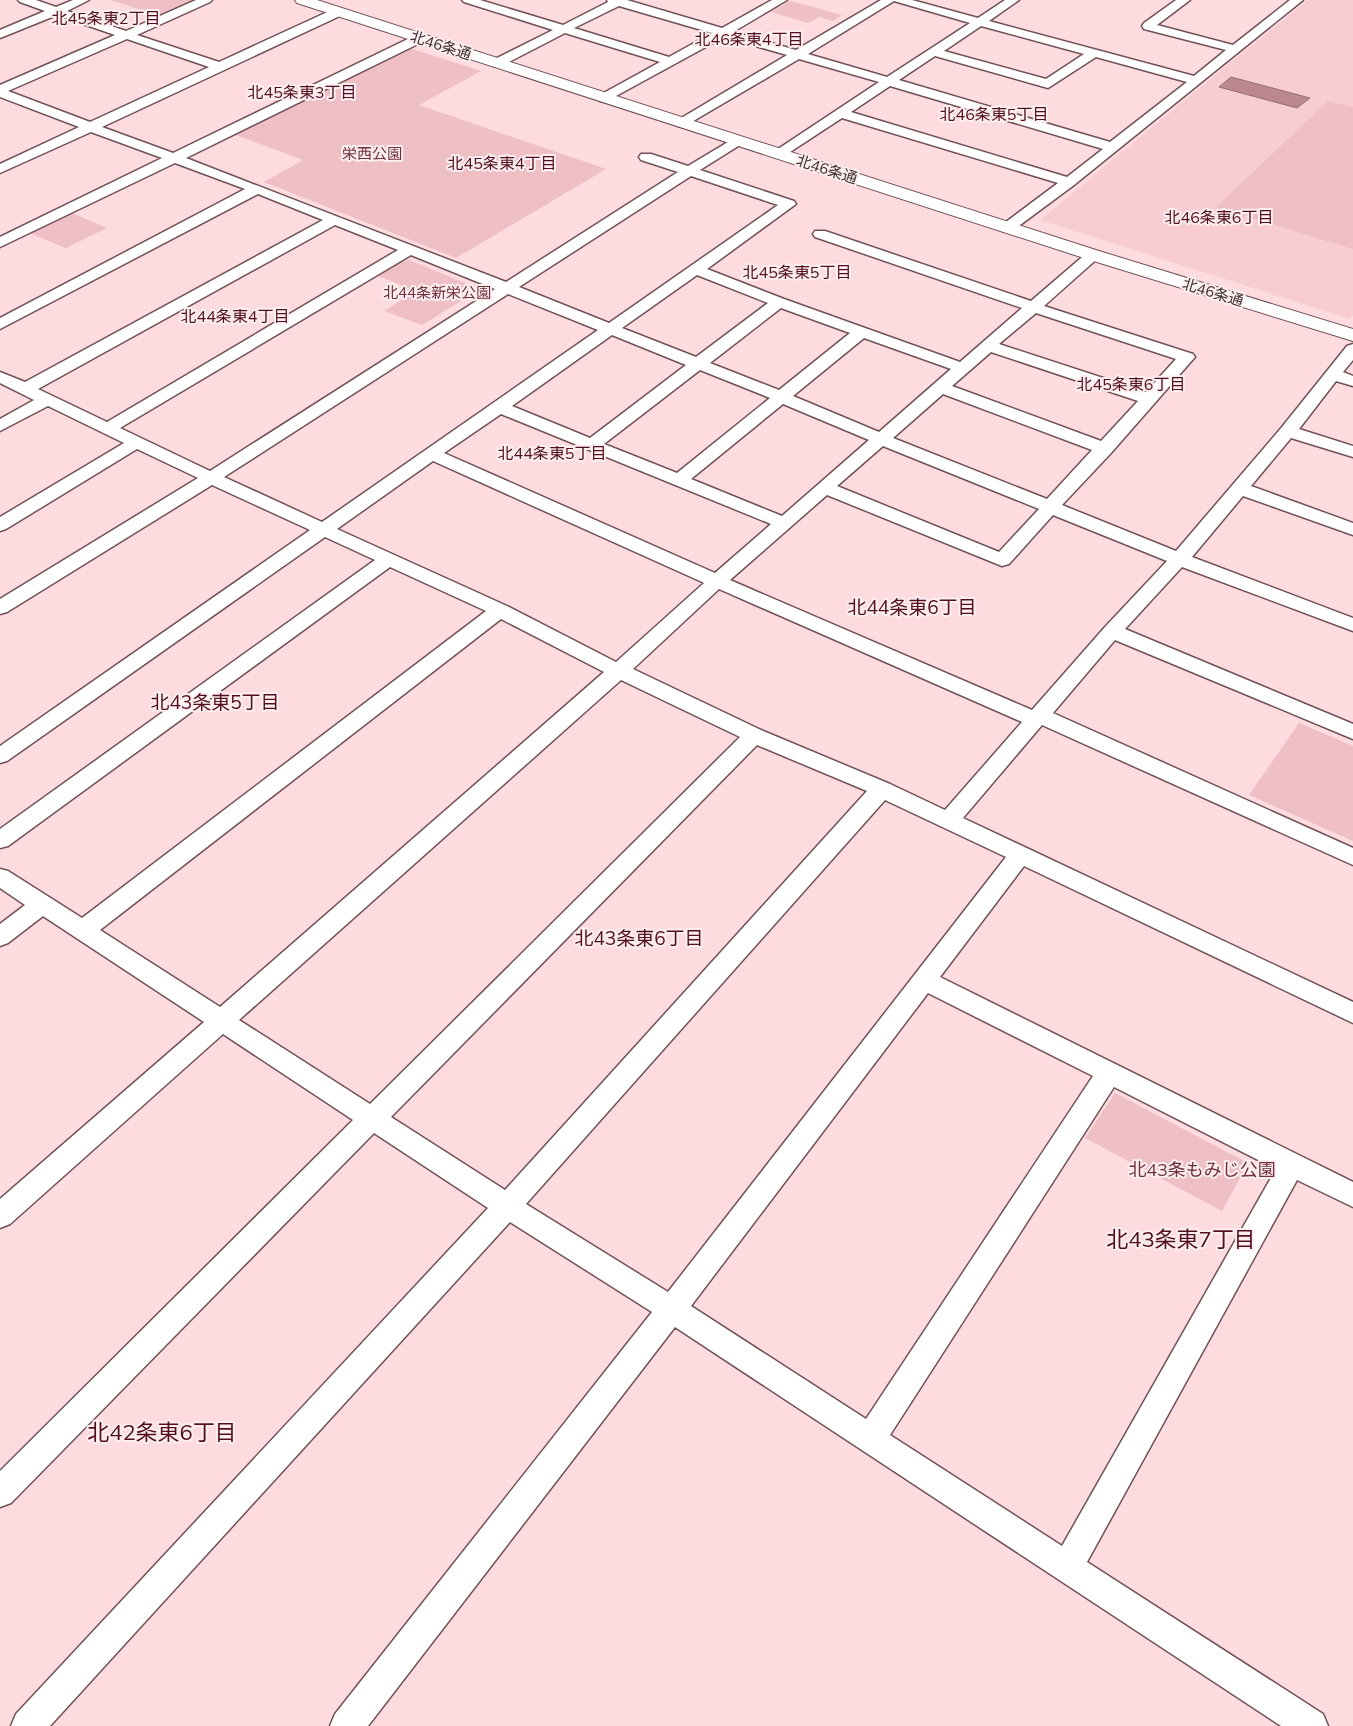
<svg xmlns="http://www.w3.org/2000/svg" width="1353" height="1726" viewBox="0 0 1353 1726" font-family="Mulish,'Noto Sans JP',sans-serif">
	<rect width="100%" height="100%" fill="#fedbdf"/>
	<path fill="#f7cdd2" d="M1308,0H1353V315L1350,319L1040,220L1226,66Z"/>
	<path fill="#eebfc5" d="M111,0H197L159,16Z
		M791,1L842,15L833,21L819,17L808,23L771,12Z
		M406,49H412L481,71L419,105L606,169L456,258L264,182L303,160L233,134Z
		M1328,101L1353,107V249L1216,207Z
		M70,212L107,228L66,248L29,233Z
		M409,260L472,286L474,293L422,325L384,311L416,291L376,275L400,262Z
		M1299,723L1353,746V841L1249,795Z
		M1115,1093L1248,1163L1222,1211L1085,1138Z"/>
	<path fill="#bb888e" stroke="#956d72" d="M1231,77L1310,98L1297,108L1219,87Z"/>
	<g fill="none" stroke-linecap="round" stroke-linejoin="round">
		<defs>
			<path id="minor" d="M18,0H36L56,7L73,0H89L67,11L126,31L196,0H212L210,2L137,35L219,62L334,9H342L344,12L342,15L102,127L173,153L416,35H424L426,38L424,41L186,158L506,282L678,172L641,160L639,157L641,154H651L688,166L738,136L745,140L743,143L700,170L794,201L796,204L707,269L784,299L960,362L1022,308L815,237L813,234L815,231H825L1031,301L1088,252H1098L1100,255L1098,258L1044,306L1193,354L1195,357L1111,453L1062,505L1176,551L1282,427L1347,346L1353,344V360L1343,372L1353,376V386L1336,381L1299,429L1353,446V457L1291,438L1251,486L1353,523V535L1243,496L1192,557L1353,618V631L1182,567L1125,629L1353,724V739L1115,640L1053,713L1353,848V865L1042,725L963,818L1353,1002V1023L1024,866L940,977L1353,1182V1207L1297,1180L1087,1562L1323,1714L1328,1726H1281L675,1327L368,1726H330L335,1714L652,1312L510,1222L50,1726H11L16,1714L488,1208L374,1133L11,1503L0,1507V1471L353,1120L223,1034L10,1224L0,1228V1199L204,1022L43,916L8,943L0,946V924L25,905L0,888V869L8,871L82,918L486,611L390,567L8,846L0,848V829L375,560L325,537L7,761L0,763V746L310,530L212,485L7,612L0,614V599L198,478L137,449L6,529L0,531V517L124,443L48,406L0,431V419L34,400L0,383V372L25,382L323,220L258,194L0,329V318L245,189L175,163L0,247V237L162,158L91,132L0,173V164L79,127L0,97V85L115,35L57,15L0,38V30L45,11L20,2ZM127,39L209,67L90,122L8,91ZM691,176L778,205L609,323L519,287ZM335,225L398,250L107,422L38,389ZM411,255L495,289L210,471L120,428ZM697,275L768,303L696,357L622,328ZM508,294L598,330L322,522L224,477ZM781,308L850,333L779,390L710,363ZM1036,313L1176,359L1146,392L999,344ZM612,335L686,365L590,438L512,406ZM864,338L951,369L879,432L793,396ZM991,352L1138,401L1101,441L952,386ZM700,370L770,398L677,473L604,444ZM943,394L1092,450L1047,499L893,438ZM783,404L869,440L782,516L691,479ZM501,414L771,524L715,573L444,453ZM883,446L1039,509L999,552L837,486ZM433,461L700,581L704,583L616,662L507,606L337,529ZM827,495L1002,566L1009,564L1053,515L1167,561L1105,627L1032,710L730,580ZM719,589L1022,722L945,810L890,784L761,730L633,669ZM501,619L604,672L220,1007L100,930ZM621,680L740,737L370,1104L239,1020ZM757,745L867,791L505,1190L391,1117ZM885,800L1006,857L668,1292L526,1204ZM928,993L1093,1076L866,1419L691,1306ZM1114,1087L1276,1169L1062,1546L890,1435Z
				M462,0H480L563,25L608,2L607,0H627L722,28L772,0H787L733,32L796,50L881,0H912L978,18L1005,0H1019L989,21L1194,76L1226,50L1144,29L1142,26L1144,23L1176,0H1190L1157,25L1233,45L1290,0H1303L1074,185L1012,231H1002L1000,228L1002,225L1058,183L842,118L784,156L779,157L772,153L879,82L799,59L683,127L678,126L676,123L678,120L787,55L724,37L605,102L600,101L599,98L600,95L660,62L565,33L501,66H493L491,63L493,60L553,30L464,2ZM894,1L970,23L887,77L808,54ZM619,6L712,33L669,57L574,28ZM981,26L1084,54L1046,79L944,51ZM935,56L1048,88L1096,57L1187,82L1110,142L899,80ZM890,86L1103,149L1067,177L851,112Z"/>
			<path id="tertiary" d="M295,0H317L1099,251L1353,329V341L1087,259L297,3Z"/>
		</defs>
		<use href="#minor" stroke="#705256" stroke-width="3"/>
		<use href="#tertiary" stroke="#705256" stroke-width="2"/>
		<use href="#minor" fill="#fff" fill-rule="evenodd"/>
		<use href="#tertiary" fill="#fff" fill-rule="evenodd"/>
	</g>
	<g text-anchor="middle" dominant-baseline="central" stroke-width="4" stroke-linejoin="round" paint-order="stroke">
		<g font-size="15" fill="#3b2e2f" stroke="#fdeef0">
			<text transform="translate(441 45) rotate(18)">北46条通</text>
			<text transform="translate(827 169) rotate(18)">北46条通</text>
			<text transform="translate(1213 292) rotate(17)">北46条通</text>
		</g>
		<g font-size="15" fill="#702f3b" stroke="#fdeef0">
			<text x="372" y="153">栄西公園</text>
			<text x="437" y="292">北44条新栄公園</text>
		</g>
		<g font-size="16" fill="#520d20" stroke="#fdeef0">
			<text x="106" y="18">北45条東2丁目</text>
			<text x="749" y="39">北46条東4丁目</text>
			<text x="302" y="92">北45条東3丁目</text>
			<text x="994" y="114">北46条東5丁目</text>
			<text x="502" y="163">北45条東4丁目</text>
			<text x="1219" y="217">北46条東6丁目</text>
			<text x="797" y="272">北45条東5丁目</text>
			<text x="235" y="316">北44条東4丁目</text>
			<text x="1131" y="384">北45条東6丁目</text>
			<text x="552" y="453">北44条東5丁目</text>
		</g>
		<g font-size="18" fill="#702f3b" stroke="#fdeef0">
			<text x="1202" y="1169">北43条もみじ公園</text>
		</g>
		<g font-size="19" fill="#520d20" stroke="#fdeef0">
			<text x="912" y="607">北44条東6丁目</text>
			<text x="215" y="702">北43条東5丁目</text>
			<text x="639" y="938">北43条東6丁目</text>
		</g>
		<g font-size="22" fill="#520d20" stroke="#fdeef0">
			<text x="1181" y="1239">北43条東7丁目</text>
			<text x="162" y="1432">北42条東6丁目</text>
		</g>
	</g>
</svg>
